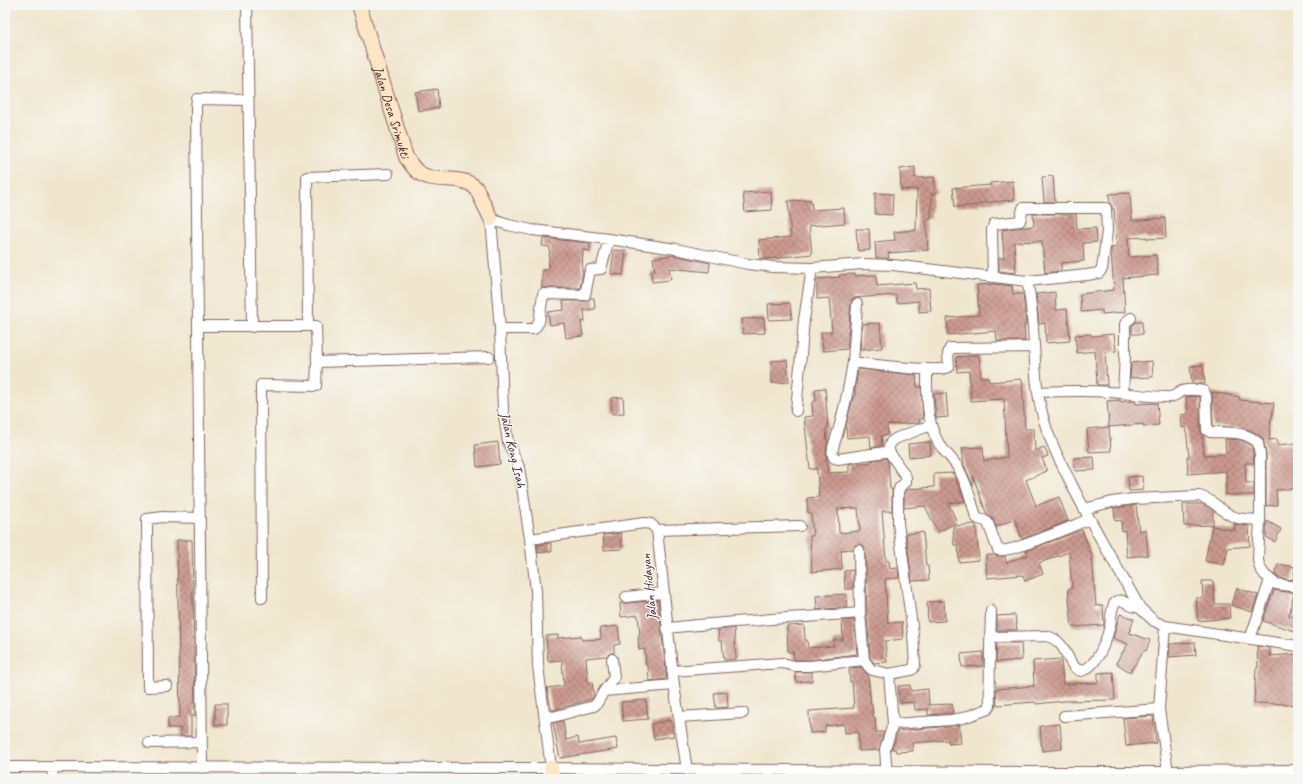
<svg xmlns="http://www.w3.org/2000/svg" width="1303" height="784" viewBox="0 0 1303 784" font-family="Caveat,sans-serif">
	<defs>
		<pattern id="building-cross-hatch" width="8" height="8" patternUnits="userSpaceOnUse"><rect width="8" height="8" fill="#cc9a8f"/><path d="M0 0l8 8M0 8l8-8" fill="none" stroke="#a87d75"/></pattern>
	</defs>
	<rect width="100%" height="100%" fill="#f6f6f2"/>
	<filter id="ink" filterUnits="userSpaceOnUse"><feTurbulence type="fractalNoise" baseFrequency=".025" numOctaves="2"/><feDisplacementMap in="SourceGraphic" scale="8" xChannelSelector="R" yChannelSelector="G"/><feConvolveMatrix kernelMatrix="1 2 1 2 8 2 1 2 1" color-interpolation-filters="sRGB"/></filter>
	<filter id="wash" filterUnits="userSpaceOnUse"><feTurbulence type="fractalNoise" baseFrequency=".012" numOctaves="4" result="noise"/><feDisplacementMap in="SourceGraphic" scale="16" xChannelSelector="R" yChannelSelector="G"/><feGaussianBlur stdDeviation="0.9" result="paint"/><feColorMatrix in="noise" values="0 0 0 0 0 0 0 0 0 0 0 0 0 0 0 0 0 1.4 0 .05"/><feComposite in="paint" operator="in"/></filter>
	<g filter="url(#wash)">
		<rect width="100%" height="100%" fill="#f0e6ce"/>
		<g id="blocks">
			<path fill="url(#building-cross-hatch)" fill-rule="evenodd" d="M437,89L439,108L418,111L415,92Z
				M915,167V178L934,177L936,194H932L931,219H926L928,250L888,253L889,258H876L875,242L895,240L894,232L916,230L917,189L901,190L900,169Z
				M1053,176L1055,202H1044L1042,177Z
				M1013,181L1014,200L980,203V205L955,207L953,188L991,185L990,183Z
				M771,191L772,210L745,212L743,193Z
				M875,193L893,194L892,215L875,214Z
				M1130,193L1132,221L1165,218L1166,238L1147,239V237L1128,238L1129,257L1156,255L1158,275L1123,278L1125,312L1102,314V310L1081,312L1080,294L1114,290L1111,251V248L1117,247L1114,209H1113L1110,203L1109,194Z
				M811,200L812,210L844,208L845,223L809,226L812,254L782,257V258L760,259L759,240L791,237L788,201Z
				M1033,214H1076L1077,229L1096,228L1097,242L1083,243L1084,261L1061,263V271L1045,273L1042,241L1014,242L1016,273L999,271V258H1004L1002,230L1034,226Z
				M856,229H869L870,250L858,251Z
				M543,238L590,243V251L583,250L582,271H583L580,288H542V270H548L550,247L542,246Z
				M614,250L626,251L623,275L611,274Z
				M673,255L710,263L709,272L669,268L671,280L652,282L651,271H655L653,258Z
				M855,274V276L876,275L877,286L915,283L916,289L929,288L931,311L919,312V301L897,303L896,295L853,298L851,304L847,349L823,351L821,332H832L829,298L817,299V279L840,277L839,275Z
				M995,284L1012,286L1013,294H1023L1026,325H1024L1025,341H997L996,331L948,335L947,318L979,315L977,285Z
				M1055,292L1056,310L1067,309L1070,341L1046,343L1045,323L1039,324L1036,294Z
				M591,298H594L595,309L584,310L585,321L581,322L583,336L566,338L564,323L550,325L548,312L564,310L563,301H585Z
				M790,303L792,319L769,320L768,304Z
				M764,318L765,333L743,334L742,319Z
				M1136,322H1142L1143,334H1132V326Z
				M880,323L882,348L860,350L862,324Z
				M1091,334V336L1114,334L1116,351L1105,352L1107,385H1097L1095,351L1077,353L1075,335Z
				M979,355L981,377H988L989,382L1022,379L1025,429H1034L1035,451L1044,447L1048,456L1042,458L1047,471L1026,480L1036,506L1059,497L1068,521L1022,539L1015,519L996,527L993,519L987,515L973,476V486L964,465L962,448L983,447L984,461L1007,457L1004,399L971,401L969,371L957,372L956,357Z
				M787,360L789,382L772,383L771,361Z
				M1152,361L1153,377L1130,378L1131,363Z
				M1203,365L1205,384L1192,383L1190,366Z
				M858,369L916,375L917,387H921L923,419H919L920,422L918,423L887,425L888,435L881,436L882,446L871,448L870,436L847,438L846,426L853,397L855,396V390Z
				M825,388L828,428H826L827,444L826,454L828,473L849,472V464L872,462L871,461L886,458L888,461L890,489H892V511H882L886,561H889L890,569L898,568L899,578L885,579L888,623L902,622L903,639L885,641L887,662L874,663L870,658L867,615L866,569L864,546L859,544L855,545L853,549L841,550L842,569L812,572L810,536H813L811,513H808L807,498L819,497L817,469H810L804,417L813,416L812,402L816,401L815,389ZM858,508L860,531L839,533L838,509Z
				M1212,392L1240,397L1239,400L1274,403L1272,418H1271L1269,440L1277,439L1278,445L1298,443V488L1276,490L1277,505L1266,506V454L1263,438L1256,433L1244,428L1213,426Z
				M946,393L948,417L936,418L934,394Z
				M1195,396L1200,397V430L1202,434L1204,455L1226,454L1225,439L1240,440L1252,446L1254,463H1245L1246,482V483H1254V495H1226V471L1188,474L1187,457H1189L1186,427L1182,428L1181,415L1188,414L1186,397Z
				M623,397L624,413L612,414L611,398Z
				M1120,400V402L1135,401L1136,404L1157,403L1159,425L1143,426V424L1109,427L1107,401Z
				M1109,427L1111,451L1089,452L1087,429Z
				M498,442L500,464L477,467L475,445Z
				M930,442L931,455L909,457L908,444Z
				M1094,457L1095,470L1075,471L1074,458Z
				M953,473L965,501L948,503L957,522L938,532L925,506L904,508V493L908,489L934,487V474Z
				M1142,476L1143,490L1129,491L1128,477Z
				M1183,504H1202L1208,507L1213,511V525L1184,526Z
				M1136,505L1139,531L1146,530L1148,555L1127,557L1125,530L1122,531L1121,520L1115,521L1114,508Z
				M1267,521L1281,529L1275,542L1266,537Z
				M975,524L976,525L979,560L959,562L958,545H954L953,526Z
				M1234,524L1249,526L1250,546L1228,548L1224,565L1205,561L1212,526L1235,531Z
				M1082,530L1092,556L1096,606L1103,605L1104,625L1072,627L1068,589L1072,588L1069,552L1039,563L1043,574L1025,581L1023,575L987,578L986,555H994L997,556H1005L1006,563L1028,555L1026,551Z
				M923,532L926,566H928L929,580L912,581L906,534Z
				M621,533L622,549L604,550L603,535Z
				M177,540H192L195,716H191V736H181L180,728H168V718L180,717Z
				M551,543L552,551L538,553L537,545Z
				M1278,564L1295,567L1293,580L1279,578L1275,575Z
				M853,570V589H845L844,571Z
				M1202,581H1213L1215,604H1229L1230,618L1198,621L1196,598H1203Z
				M1237,588L1258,595L1252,612L1231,605Z
				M1274,590L1294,593L1289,616H1298V632L1263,621Z
				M846,594L847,607L817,610L816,596Z
				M658,600L667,679L649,681L648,666H646L645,649L639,650L638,636L640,635L638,615L621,617L620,603H627Z
				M944,601L945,621L928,622L927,602Z
				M1120,614L1134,619L1129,633L1150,640L1146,651L1144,650L1130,672L1116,663L1128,644L1113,638Z
				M1015,615L1017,630H997V616Z
				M854,620L857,654L809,660H796L794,659L793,652H788L787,626L804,625L805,640H807L808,648L834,646L833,640H843L842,621Z
				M618,626L620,644L614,645V653H611L606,656L586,658L588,683L592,682L594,696L592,699L553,710L551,709L547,688L564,686L562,660L548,661L546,636L558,635V638L581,636L582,640L601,639L600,628Z
				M734,628L736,659L724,660L722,641H719L718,630Z
				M1195,642L1196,655L1169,657L1170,644Z
				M997,643H1021L1022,660L996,662Z
				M1257,646L1270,648V656L1297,654L1298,704L1284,705V704L1254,703L1256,668H1258Z
				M983,652V666L962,667L961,654Z
				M1061,659L1063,684L1098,683V673L1113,672L1115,700L1064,701L1036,704L1035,702L997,705L996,689L1034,686L1033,661Z
				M861,667L868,675L871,705H872L873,717H875L876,732H884L879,750L859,751L858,732L845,733L844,724L825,726V732L810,733L809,711L854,708L852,681L850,682L849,668Z
				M795,672H812V681L796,682Z
				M910,685L911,691L928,689L929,705L952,704L953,713L928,715V709L915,710L914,702L899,703L898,686Z
				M727,692L728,707L716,708L714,693Z
				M646,700L648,719L623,721L621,702Z
				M215,704H227V725H215Z
				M1153,716L1156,743L1126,746L1123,718Z
				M671,720L674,736L654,739L651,724Z
				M563,721L566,740L578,737L579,744L616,738L618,749L560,758L553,723Z
				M1060,724L1062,749L1042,751L1040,726Z
				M959,725L961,743L949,744L948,740L912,743L913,751L896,752L895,749H892L898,731Z"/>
		</g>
	</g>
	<g filter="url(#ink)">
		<use href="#blocks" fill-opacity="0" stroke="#846564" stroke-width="1"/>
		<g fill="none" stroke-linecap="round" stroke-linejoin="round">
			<defs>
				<path id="street" d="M247,5L252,327
					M993,277L992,230L994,224L1020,221L1023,208H1106L1107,231L1102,269L1099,273L1087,275L1027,281
					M857,304L853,362C868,364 939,373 949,367L948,354L950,348L1034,347
					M198,326H316L317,362L489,357
					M308,326L307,177L388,174
					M500,329H534L539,322L543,294L585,295L590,270L601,269L609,239
					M853,362C849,387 844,411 837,435C835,442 830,452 834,458L838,459L885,452L888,450L891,442L897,438L931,425
					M927,369C927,392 926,417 936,438C941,450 952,457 958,468C967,483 971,500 976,517C979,521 985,519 988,523L998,550C1010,554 1074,525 1090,519
					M1038,392C1062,391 1085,390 1109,392C1128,393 1147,397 1167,397C1173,398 1175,395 1180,392C1186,388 1198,390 1204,391L1206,396L1207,430L1210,432C1226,433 1246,430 1258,443L1260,454V520L1258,560L1260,568L1265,575L1276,584L1298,587
					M1123,393L1125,355V324L1127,321L1131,318
					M796,411L804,320L812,268
					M1084,509L1112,502L1133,499L1199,496C1213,499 1219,510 1232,516C1240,520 1251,519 1260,520
					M657,530L800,526
					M530,539L644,523L651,524L657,530L674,685L687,770
					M859,550L860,613L864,660L869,667L872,670L889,674
					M626,597L663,593
					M262,598L261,385L316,386L317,362
					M1165,626L1159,709L1168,772
					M667,628C732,621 796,618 860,613
					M991,637L1046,636C1070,641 1065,668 1082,671C1098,665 1106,641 1110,626C1111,619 1111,611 1114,604C1120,598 1123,601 1130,605C1133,607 1137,607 1140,608
					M1250,639L1270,580
					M612,659L614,678L604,691L674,685
					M672,671L782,663L795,666H809L864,660
					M167,686L148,687L147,519L163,517L200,518
					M544,714L553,717L594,706L597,703L604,691
					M1064,716L1159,709
					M679,717L743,713
					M893,724L951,720L963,718L988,709L990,706C989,674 990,643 991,611
					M149,743L202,742
					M5,767L551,768L999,772L1298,770
					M52,768L53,779
					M202,768L196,107L197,99L248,100
					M551,768L538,666L536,591L530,539L519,467L508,442L503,410L500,329L491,219L508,225L532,230L609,239L676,249L748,264L773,267L812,268L863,264L893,265L1027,281C1037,324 1031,370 1042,413C1048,438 1060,461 1071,483C1092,526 1117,567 1140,608L1154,621L1165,626L1298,646
					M887,779L885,749L893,724L889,674L911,670L913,669L915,665L913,634L898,523V492L900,487L906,482V477L888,450"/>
				<g id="secondary">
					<path id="s1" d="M359,5L406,157C410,163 413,168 418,172C435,185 461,173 476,188L491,219"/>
					<path d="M551,768L553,779"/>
				</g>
			</defs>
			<use href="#street" stroke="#846564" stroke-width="12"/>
			<use href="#secondary" stroke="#846564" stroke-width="16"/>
			<use href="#street" stroke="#fff" stroke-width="10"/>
			<use href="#secondary" stroke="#fde5c5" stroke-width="14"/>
		</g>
	</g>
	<g text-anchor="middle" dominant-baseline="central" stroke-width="3" stroke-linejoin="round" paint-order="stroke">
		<g font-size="14" fill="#4a1f2b" stroke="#f6f6f2">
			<text stroke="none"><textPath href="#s1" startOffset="112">Jalan Desa Srimukti</textPath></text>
			<text transform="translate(513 450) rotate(77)">Jalan Kong Isah</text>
			<text transform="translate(649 587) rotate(-96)">Jalan Hidayan</text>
		</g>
	</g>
	<rect width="1303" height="784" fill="none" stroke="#f6f6f2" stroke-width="20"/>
</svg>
